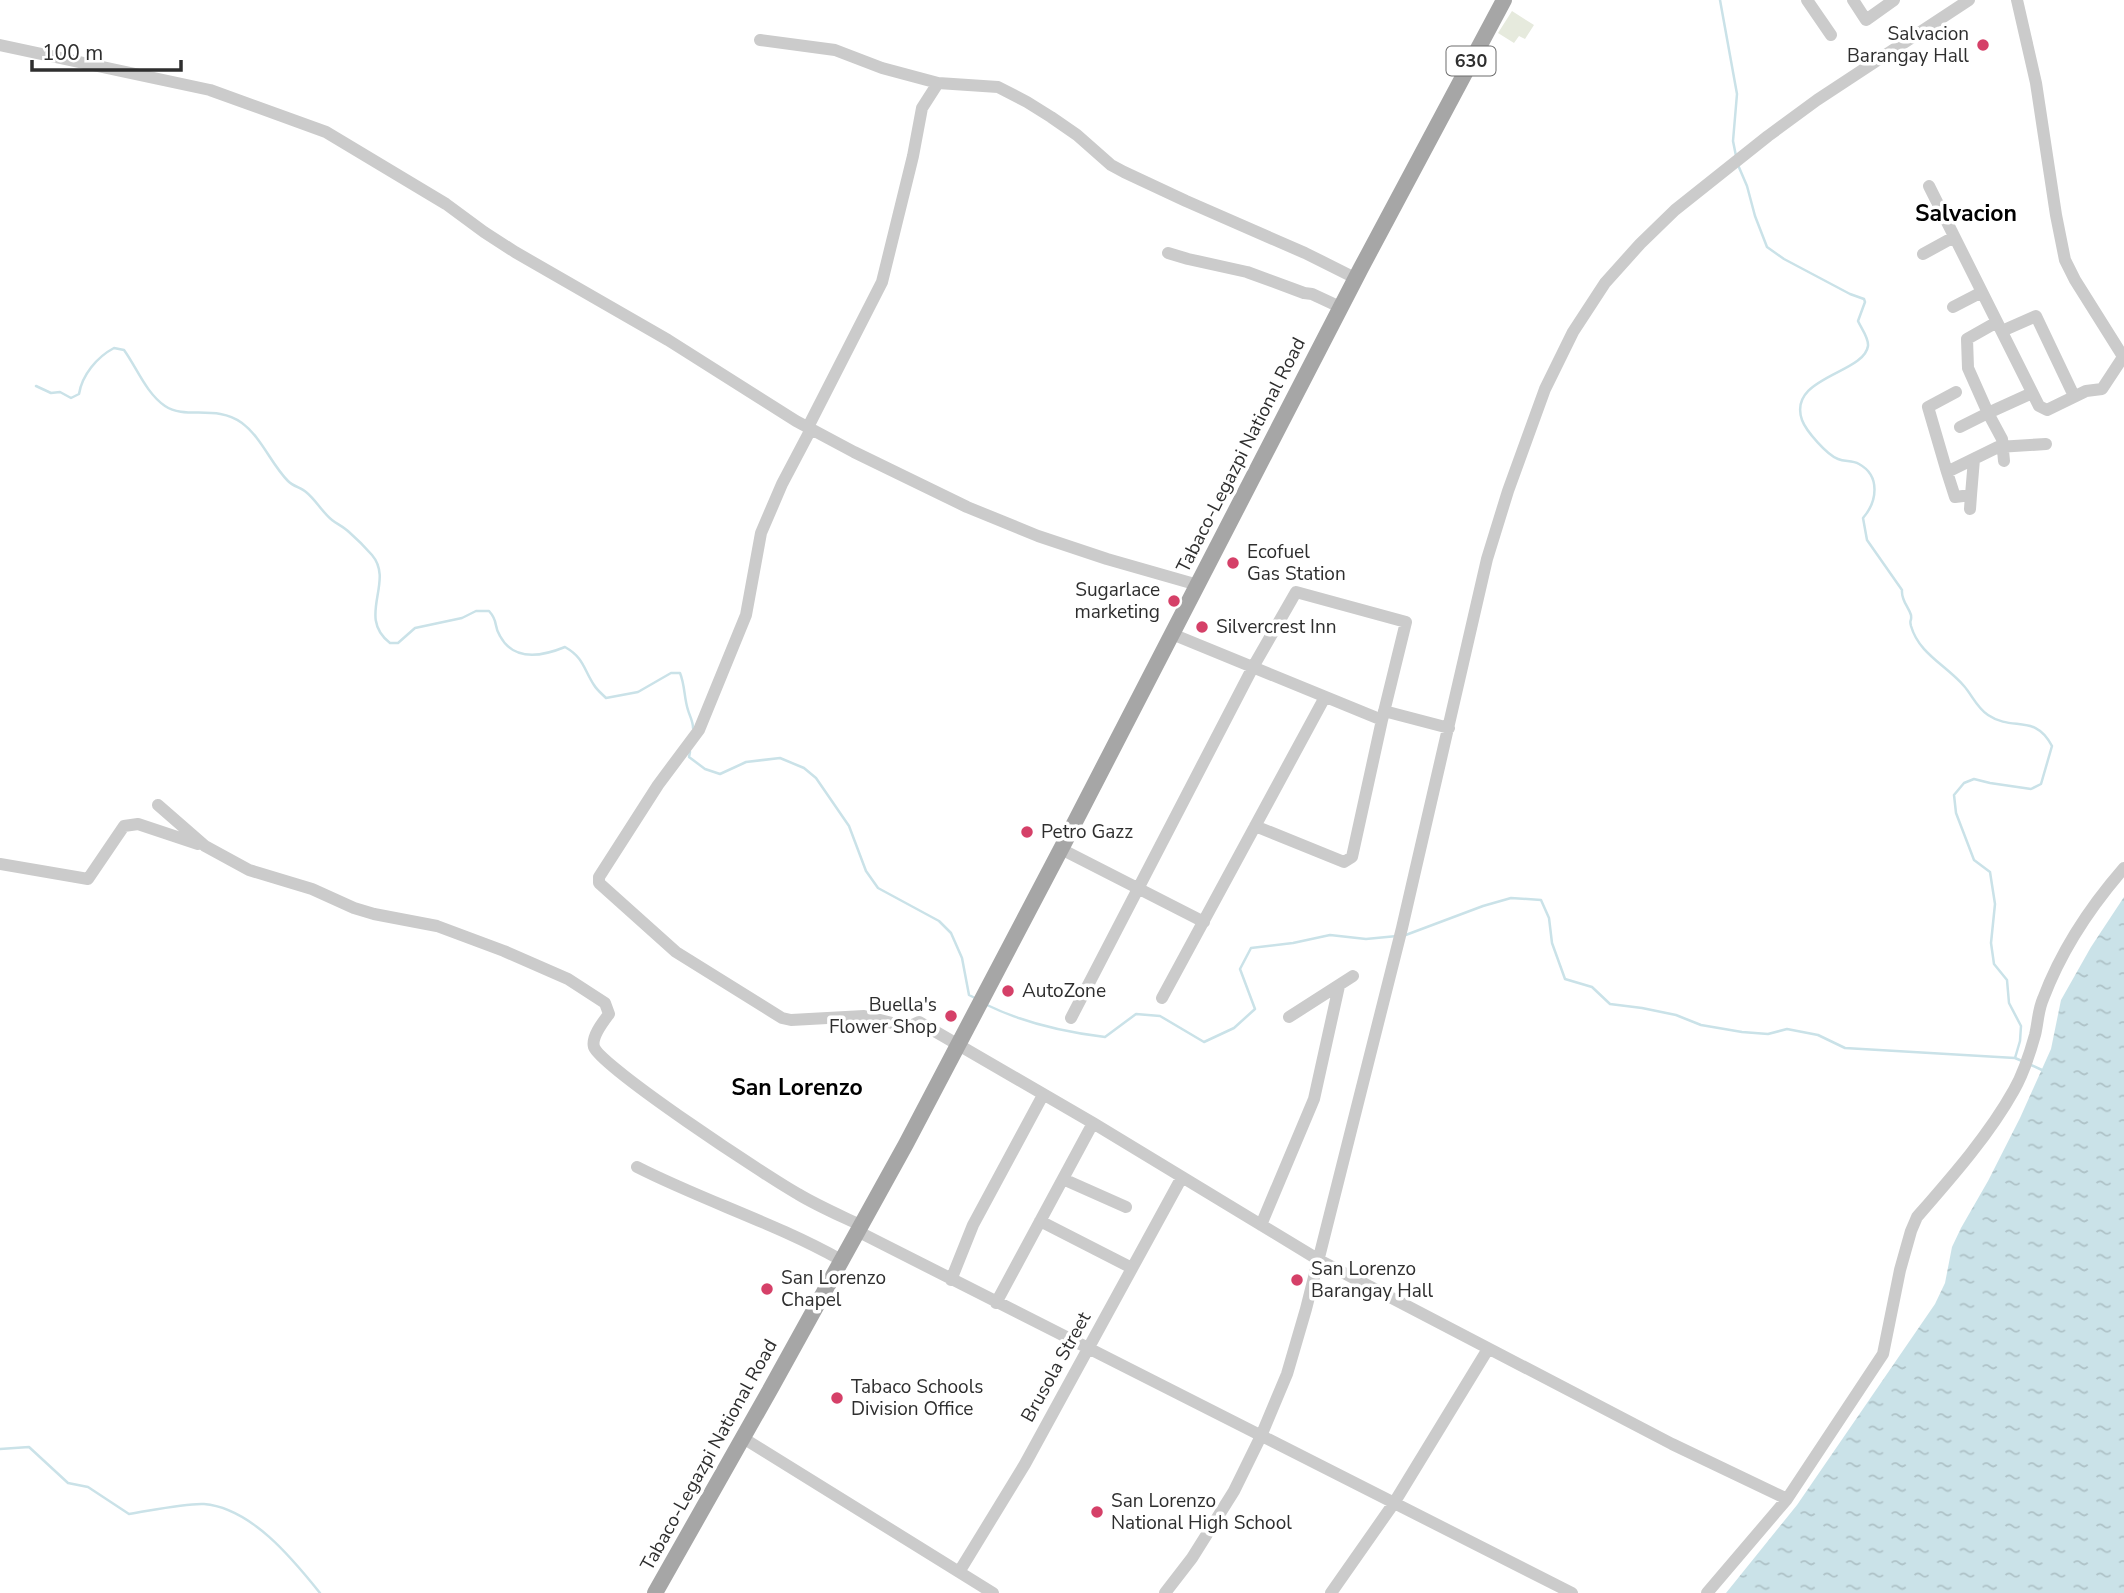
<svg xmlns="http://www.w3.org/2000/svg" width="2124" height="1593" viewBox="0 0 2124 1593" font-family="'Nunito Sans',sans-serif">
	<defs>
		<pattern id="water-ripples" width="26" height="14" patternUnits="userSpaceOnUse" patternTransform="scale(1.75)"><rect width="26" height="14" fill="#cae2e8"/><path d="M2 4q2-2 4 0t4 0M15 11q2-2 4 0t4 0" fill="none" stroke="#aec2c7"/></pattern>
	</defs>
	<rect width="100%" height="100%" fill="#fff"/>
	<path fill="#e6eadd" d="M1512,11L1534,25L1525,39L1519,36L1514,43L1498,33Z"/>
	<path fill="url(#water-ripples)" d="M2124,897V1593H1726L1797,1505L1935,1304L1945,1283L1952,1247L1961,1228L1988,1181L2020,1118L2051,1049L2061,1000L2091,947Z"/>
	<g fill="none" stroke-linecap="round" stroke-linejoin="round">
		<path stroke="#cae2e8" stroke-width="2.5" d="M1720,0L1737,94L1733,141L1736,156
			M1738,165L1747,186L1755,216L1767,247L1784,259L1850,294L1864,299L1865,302L1858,321C1861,328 1869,338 1868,346C1864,374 1787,377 1802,420C1806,431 1827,455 1838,459C1845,462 1852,460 1859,464C1881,476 1877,502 1863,518L1867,540L1902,590C1901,600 1908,606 1911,615C1912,623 1909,618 1911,626C1919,654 1946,665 1964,686C1972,695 1977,708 1988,715C2013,732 2035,713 2052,746L2041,784L2031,789L1990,783L1974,779L1964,783L1954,795L1956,813L1974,860L1990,872L1995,904L1991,943L1994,964L2007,980L2009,1003L2021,1026L2020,1041L2015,1058
			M36,386L51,393L60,392L71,398L79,394C82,375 97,357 114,348L124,350C137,368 146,393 165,406C186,420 216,404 242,423C262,438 271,464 288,481C293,486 301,488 306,492C316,500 322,512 332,520C337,524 344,527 349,532C357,539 365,547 372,555C395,582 356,617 390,643H398L415,628L462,618L476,611H489C499,622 493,625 500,636C514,662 543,656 565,647C584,658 583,668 594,685C597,690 602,694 606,698L638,692L671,673H680C685,685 684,698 688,710C690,717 693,721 693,728
			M690,752L689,757L705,769L720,774L746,762L780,758L804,768L816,778L849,826L866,871L878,888L939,921L951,933L962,958L969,995L975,998
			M1403,936L1483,906L1511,898L1541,900L1549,918L1552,943L1565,979L1592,987L1610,1004L1642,1008L1676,1015L1701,1025L1742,1032L1768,1034L1787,1029L1818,1035L1845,1048L2015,1058L2022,1061
			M987,1005C1024,1023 1064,1032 1105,1037L1136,1014L1160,1016L1204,1042L1234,1028L1255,1009L1240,969L1251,948L1293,943L1330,935L1366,939L1397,936
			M2031,1065L2042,1070
			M0,1449L29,1447L68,1483L88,1487L129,1514C149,1511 185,1503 204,1504C251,1508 292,1558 320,1593"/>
		<path stroke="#cbcbcb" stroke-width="12" d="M1807,0L1831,35
			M1853,0L1866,20L1894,0
			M2017,0L2036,83L2056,215L2065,260L2075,280L2124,358
			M760,40L835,50L882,68L938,83L998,87L1027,102L1051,117L1077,135L1111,165L1124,172L1186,201L1305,253L1355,278
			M0,45L210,90L326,132L446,204L484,232L515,252L668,340L796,421L854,452L967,507L1038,536L1107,559L1198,585
			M1929,186L2039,406L2047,410L2086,391L2102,389L2123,357
			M1168,253L1188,259L1247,272L1304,293L1312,294L1340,307
			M1923,254L1954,237
			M1953,307L1982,292
			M2002,331L2036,316L2074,396
			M1956,392L1928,407L1947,472L1998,447L2046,444
			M808,427L882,282L913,156L922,108L938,83
			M1960,427L1988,413L1968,368L1967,339L1997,322
			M811,429L782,484L761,533L746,615L699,730L658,785L599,877V883L676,952L782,1018L791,1020L864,1016L908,1027L919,1022L1093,1123L1319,1260L1672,1444L1787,1499
			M2004,461L2002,439L1988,413L2032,393
			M1947,472L1955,497L1971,495L1974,459
			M1970,509L1971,495
			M1172,634L1382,720
			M1384,711L1449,728
			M158,805L205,846L249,870L312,889L354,908L374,914L437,926L504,951L568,979L605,1003L609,1014C603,1022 591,1037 594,1047C601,1067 769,1178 798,1194C818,1206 839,1215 860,1225
			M1061,849L1204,922
			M0,864L88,879L124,826L138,824L198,844
			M1162,998L1325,697
			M1289,1017L1353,976
			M1071,1018L1253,667L1296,592L1406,622L1382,720L1352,857L1344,862L1255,826
			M637,1167C704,1201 775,1223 841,1260
			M1063,1179L1126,1207
			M1040,1221L1132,1268
			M1261,1225L1314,1099L1339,986
			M857,1231L1572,1593
			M951,1280L973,1225L1043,1095
			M996,1303L1093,1123
			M743,1438L993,1593
			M959,1572L1025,1464L1182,1177
			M1165,1593L1192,1558L1234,1491L1261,1436L1287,1374L1306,1309L1402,928L1487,559L1508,491L1545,389L1573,332L1605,283L1640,244L1675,210L1768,136L1817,100L1969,0
			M1331,1593L1394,1503L1488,1349
			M1707,1593L1787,1499L1883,1354L1900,1270L1911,1231L1917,1217C1951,1178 1989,1135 2014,1090C2023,1074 2030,1053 2035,1035C2038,1023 2038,1010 2043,999C2061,951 2090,907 2124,868"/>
		<path stroke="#a6a6a6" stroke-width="16" d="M655,1593L771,1388L906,1144L1061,849L1361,268L1504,0"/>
	</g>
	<g fill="#d54068" stroke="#fff" stroke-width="2.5">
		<circle cx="1983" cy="45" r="7"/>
		<circle cx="1233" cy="563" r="7"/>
		<circle cx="1174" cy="601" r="7"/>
		<circle cx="1202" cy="627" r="7"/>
		<circle cx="1027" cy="832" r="7"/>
		<circle cx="1008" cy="991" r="7"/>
		<circle cx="951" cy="1016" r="7"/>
		<circle cx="1297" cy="1280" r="7"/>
		<circle cx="767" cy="1289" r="7"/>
		<circle cx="837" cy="1398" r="7"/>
		<circle cx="1097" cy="1512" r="7"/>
	</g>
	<g text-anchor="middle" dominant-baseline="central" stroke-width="7" stroke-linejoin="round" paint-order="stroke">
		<rect fill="#fff" stroke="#6d6d6d" stroke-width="2" x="1446.5" y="46.5" width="49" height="29" rx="5"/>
		<g font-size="18" font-weight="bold" fill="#2e2e2e">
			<text x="1471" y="61">630</text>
		</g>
		<g font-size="19" fill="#2e2e2e" stroke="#fff" text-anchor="start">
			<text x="1969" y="34" text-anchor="end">Salvacion<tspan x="1969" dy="22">Barangay Hall</tspan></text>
			<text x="1247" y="552">Ecofuel<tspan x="1247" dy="22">Gas Station</tspan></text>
			<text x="1160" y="590" text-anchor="end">Sugarlace<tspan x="1160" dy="22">marketing</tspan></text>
			<text x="1216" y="627">Silvercrest Inn</text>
			<text x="1041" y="832">Petro Gazz</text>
			<text x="1022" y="991">AutoZone</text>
			<text x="937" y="1005" text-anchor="end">Buella's<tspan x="937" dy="22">Flower Shop</tspan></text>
			<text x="1311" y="1269">San Lorenzo<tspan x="1311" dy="22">Barangay Hall</tspan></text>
			<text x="781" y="1278">San Lorenzo<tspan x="781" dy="22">Chapel</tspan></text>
			<text x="851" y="1387">Tabaco Schools<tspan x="851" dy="22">Division Office</tspan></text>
			<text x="1111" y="1501">San Lorenzo<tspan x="1111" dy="22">National High School</tspan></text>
		</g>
		<g font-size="19" fill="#2e2e2e" stroke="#fff">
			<text transform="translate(1241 455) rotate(-63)">Tabaco-Legazpi National Road</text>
			<text transform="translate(1056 1367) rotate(-61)">Brusola Street</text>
			<text transform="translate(709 1455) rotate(-61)">Tabaco-Legazpi National Road</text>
		</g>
		<g font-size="23" font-weight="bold" fill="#000" stroke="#fff">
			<text x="1966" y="213">Salvacion</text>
			<text x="797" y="1087">San Lorenzo</text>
		</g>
	</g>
	<path d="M32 60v10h149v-10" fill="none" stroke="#2e2e2e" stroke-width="3.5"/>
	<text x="42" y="60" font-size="21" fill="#2e2e2e" stroke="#ffffff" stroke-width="5" paint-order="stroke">100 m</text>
</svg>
